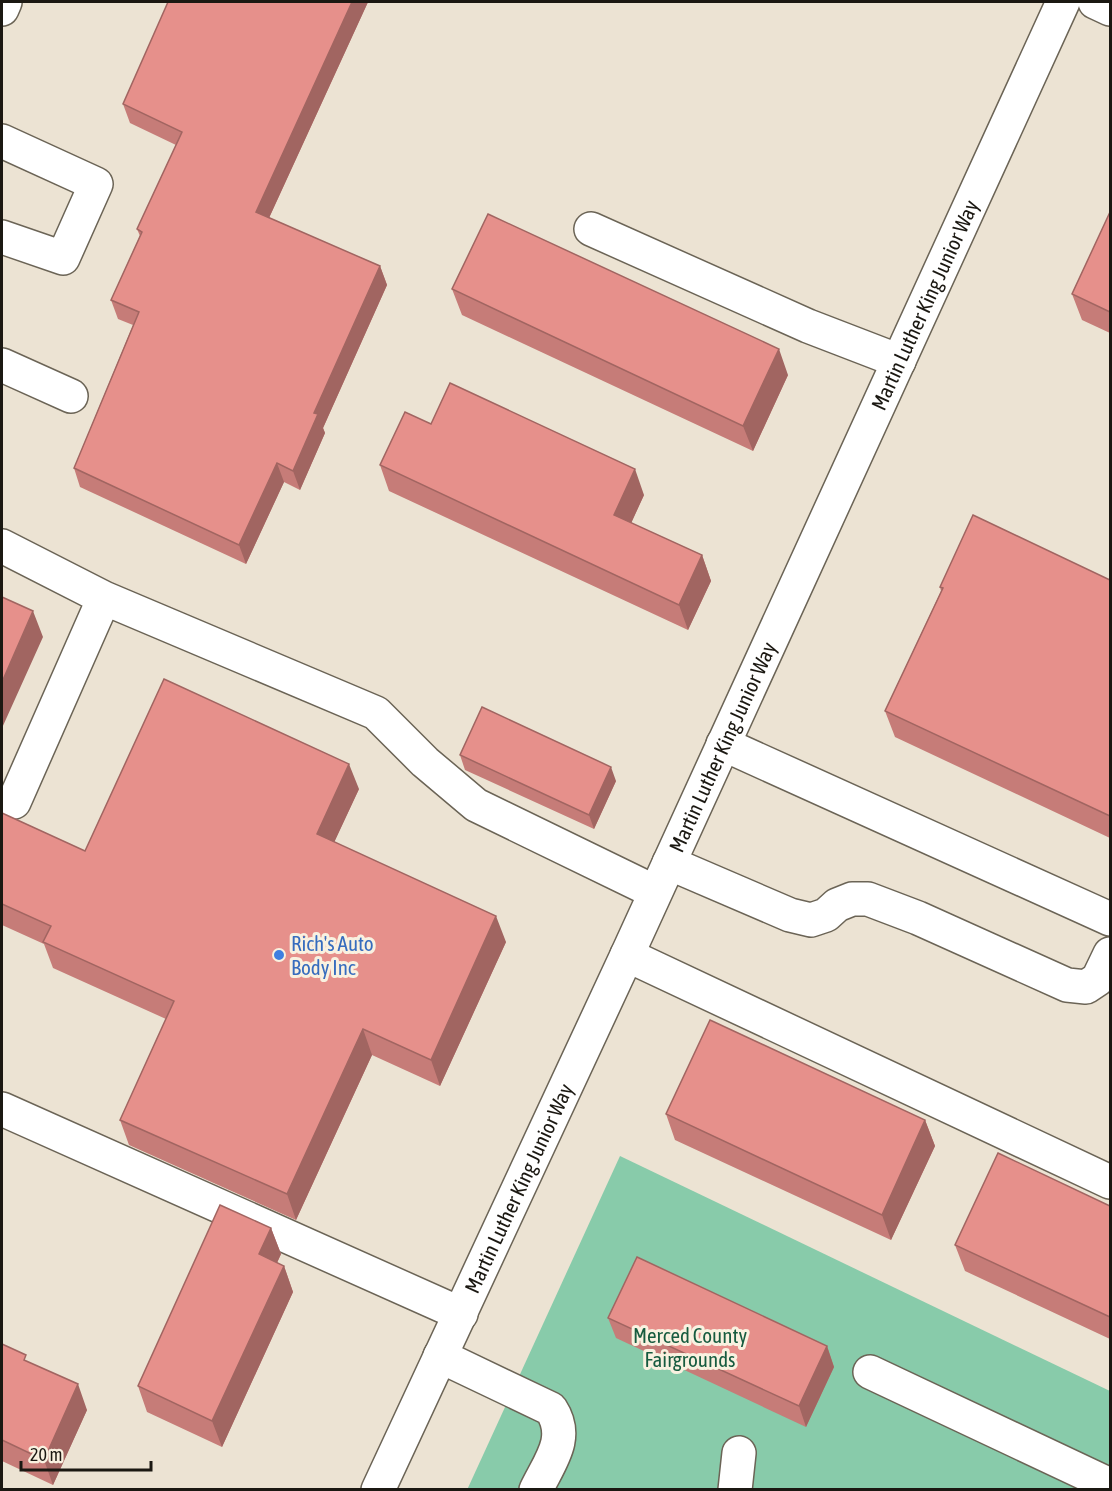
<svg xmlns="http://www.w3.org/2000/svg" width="1112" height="1491" viewBox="0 0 1112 1491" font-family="'Asap Condensed',sans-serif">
	<rect width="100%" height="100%" fill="#ece3d3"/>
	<path fill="#88cbaa" d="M620,1156L1110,1391V1489L467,1490Z"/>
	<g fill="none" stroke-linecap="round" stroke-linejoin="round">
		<defs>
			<path id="minor" d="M1095,2L1110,9
				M2,9L5,2
				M2,141L96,184L63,258L2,237
				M591,229L808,326L899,361
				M2,365L71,396
				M2,546L104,598L14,802
				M104,598L376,713L425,762L476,805L655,892
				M723,744L1110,919
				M669,863L790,915L811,920L826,915L837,905L852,899H868L918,918L1067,985L1086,987L1098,979L1110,954
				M627,955L1110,1182
				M2,1109L461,1314
				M440,1356L551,1409C570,1438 550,1461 536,1490
				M870,1372L1110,1485
				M735,1490L739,1453"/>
			<g id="highway">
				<path id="s1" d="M378,1490L627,955L1063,2"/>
			</g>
		</defs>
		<use href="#minor" stroke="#6b6456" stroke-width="36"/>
		<use href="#highway" stroke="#6b6456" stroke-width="36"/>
		<use href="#minor" stroke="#fff" stroke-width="33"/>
		<use href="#highway" stroke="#fff" stroke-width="33"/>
	</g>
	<path fill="#c67c78" d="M368,2L269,218L380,266L387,285L323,428L325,433L300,490L284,482L246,564L80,487L74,468L133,325L118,319L111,300L140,236L137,229L176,145L130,123L123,104Z
		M1110,212V333L1082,320L1072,294Z
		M452,289L788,375L753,451L462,315Z
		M431,424L644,495L631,523L702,555L711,581L688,630L389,491L380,465Z
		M1110,580V838L895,737L885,711L941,591L940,587Z
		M460,755L616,781L594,829L465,770Z
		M359,789L334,842L506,942L440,1086L372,1055L296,1220L129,1145L120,1120L166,1019L53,968L44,944L2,925V813L85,851Z
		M666,1114L925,1120L935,1146L891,1240L675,1140Z
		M1110,1206V1339L965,1271L955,1245Z
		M271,1228L281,1254L277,1263L284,1266L293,1292L222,1447L147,1412L138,1386Z
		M608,1318L827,1346L834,1367L806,1427L616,1338Z
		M2,1344L29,1363L87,1410L53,1485L2,1461Z"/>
	<path fill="#a16561" d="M352,2H368L263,231L256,212Z
		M380,266L387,285L323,428L325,433L300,490L293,471L314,413Z
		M779,349L788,375L753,451L743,426Z
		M277,463L284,482L246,564L239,545Z
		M635,469L644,495L623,541L614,515Z
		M702,555L711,581L688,630L679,605Z
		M33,611L43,637L2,728V682Z
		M349,764L359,789L326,860L317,834Z
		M611,767L616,781L594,829L589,815Z
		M496,916L506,942L440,1086L431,1060Z
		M363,1029L372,1055L296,1220L287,1194Z
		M925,1120L935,1146L891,1240L882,1215Z
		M271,1228L281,1254L269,1280L259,1254Z
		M284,1266L293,1292L222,1447L212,1421Z
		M827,1346L834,1367L806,1427L799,1406Z
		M78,1384L87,1410L53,1485L44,1460Z"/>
	<path fill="#e6908b" stroke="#a16561" stroke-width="1.5" d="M168,2H352L256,212L380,266L314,413L318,414L293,471L277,463L239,545L74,468L139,312L111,300L142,232L137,229L182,132L123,104Z
		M1110,212V312L1072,294Z
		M488,214L779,349L743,426L452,289Z
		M450,383L635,469L614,515L702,555L679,605L380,465L405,412L431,424Z
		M973,515L1110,580V816L885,711L943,588L940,587Z
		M2,597L33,611L2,682Z
		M164,679L349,764L317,834L496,916L431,1060L363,1029L287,1194L120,1120L174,1001L43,942L51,926L2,904V813L85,851Z
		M482,707L611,767L589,815L460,755Z
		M710,1020L925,1120L882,1215L666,1114Z
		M998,1153L1110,1206V1317L955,1245Z
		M220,1205L271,1228L259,1254L284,1266L212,1421L138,1386Z
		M637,1257L827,1346L799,1406L608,1318Z
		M2,1344L26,1355L24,1360L78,1384L44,1460L2,1440Z"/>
	<circle fill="#3f7fe0" stroke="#f9f1e0" stroke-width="2" cx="279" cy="955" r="6"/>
	<g text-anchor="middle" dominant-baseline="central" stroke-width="6" stroke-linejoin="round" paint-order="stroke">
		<g font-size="21" fill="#1b1812" stroke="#f9f1e0">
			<text stroke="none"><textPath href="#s1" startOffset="1305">Martin Luther King Junior Way</textPath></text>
			<text stroke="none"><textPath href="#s1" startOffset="819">Martin Luther King Junior Way</textPath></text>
			<text stroke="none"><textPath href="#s1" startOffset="333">Martin Luther King Junior Way</textPath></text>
		</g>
		<g font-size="21" fill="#366cbe" stroke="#f9f1e0" text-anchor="start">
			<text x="291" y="943">Rich's Auto<tspan x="291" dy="24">Body Inc</tspan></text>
		</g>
		<g font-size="21" fill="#165b3f" stroke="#f9f1e0">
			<text x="690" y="1335">Merced County<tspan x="690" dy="24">Fairgrounds</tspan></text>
		</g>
	</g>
	<rect width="1112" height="1491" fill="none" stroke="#1b1812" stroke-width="6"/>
	<path d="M21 1461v9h130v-9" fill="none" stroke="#1b1812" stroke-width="3"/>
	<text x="30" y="1461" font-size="18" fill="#1b1812" stroke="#f9f1e0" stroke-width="4.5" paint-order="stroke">20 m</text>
</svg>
